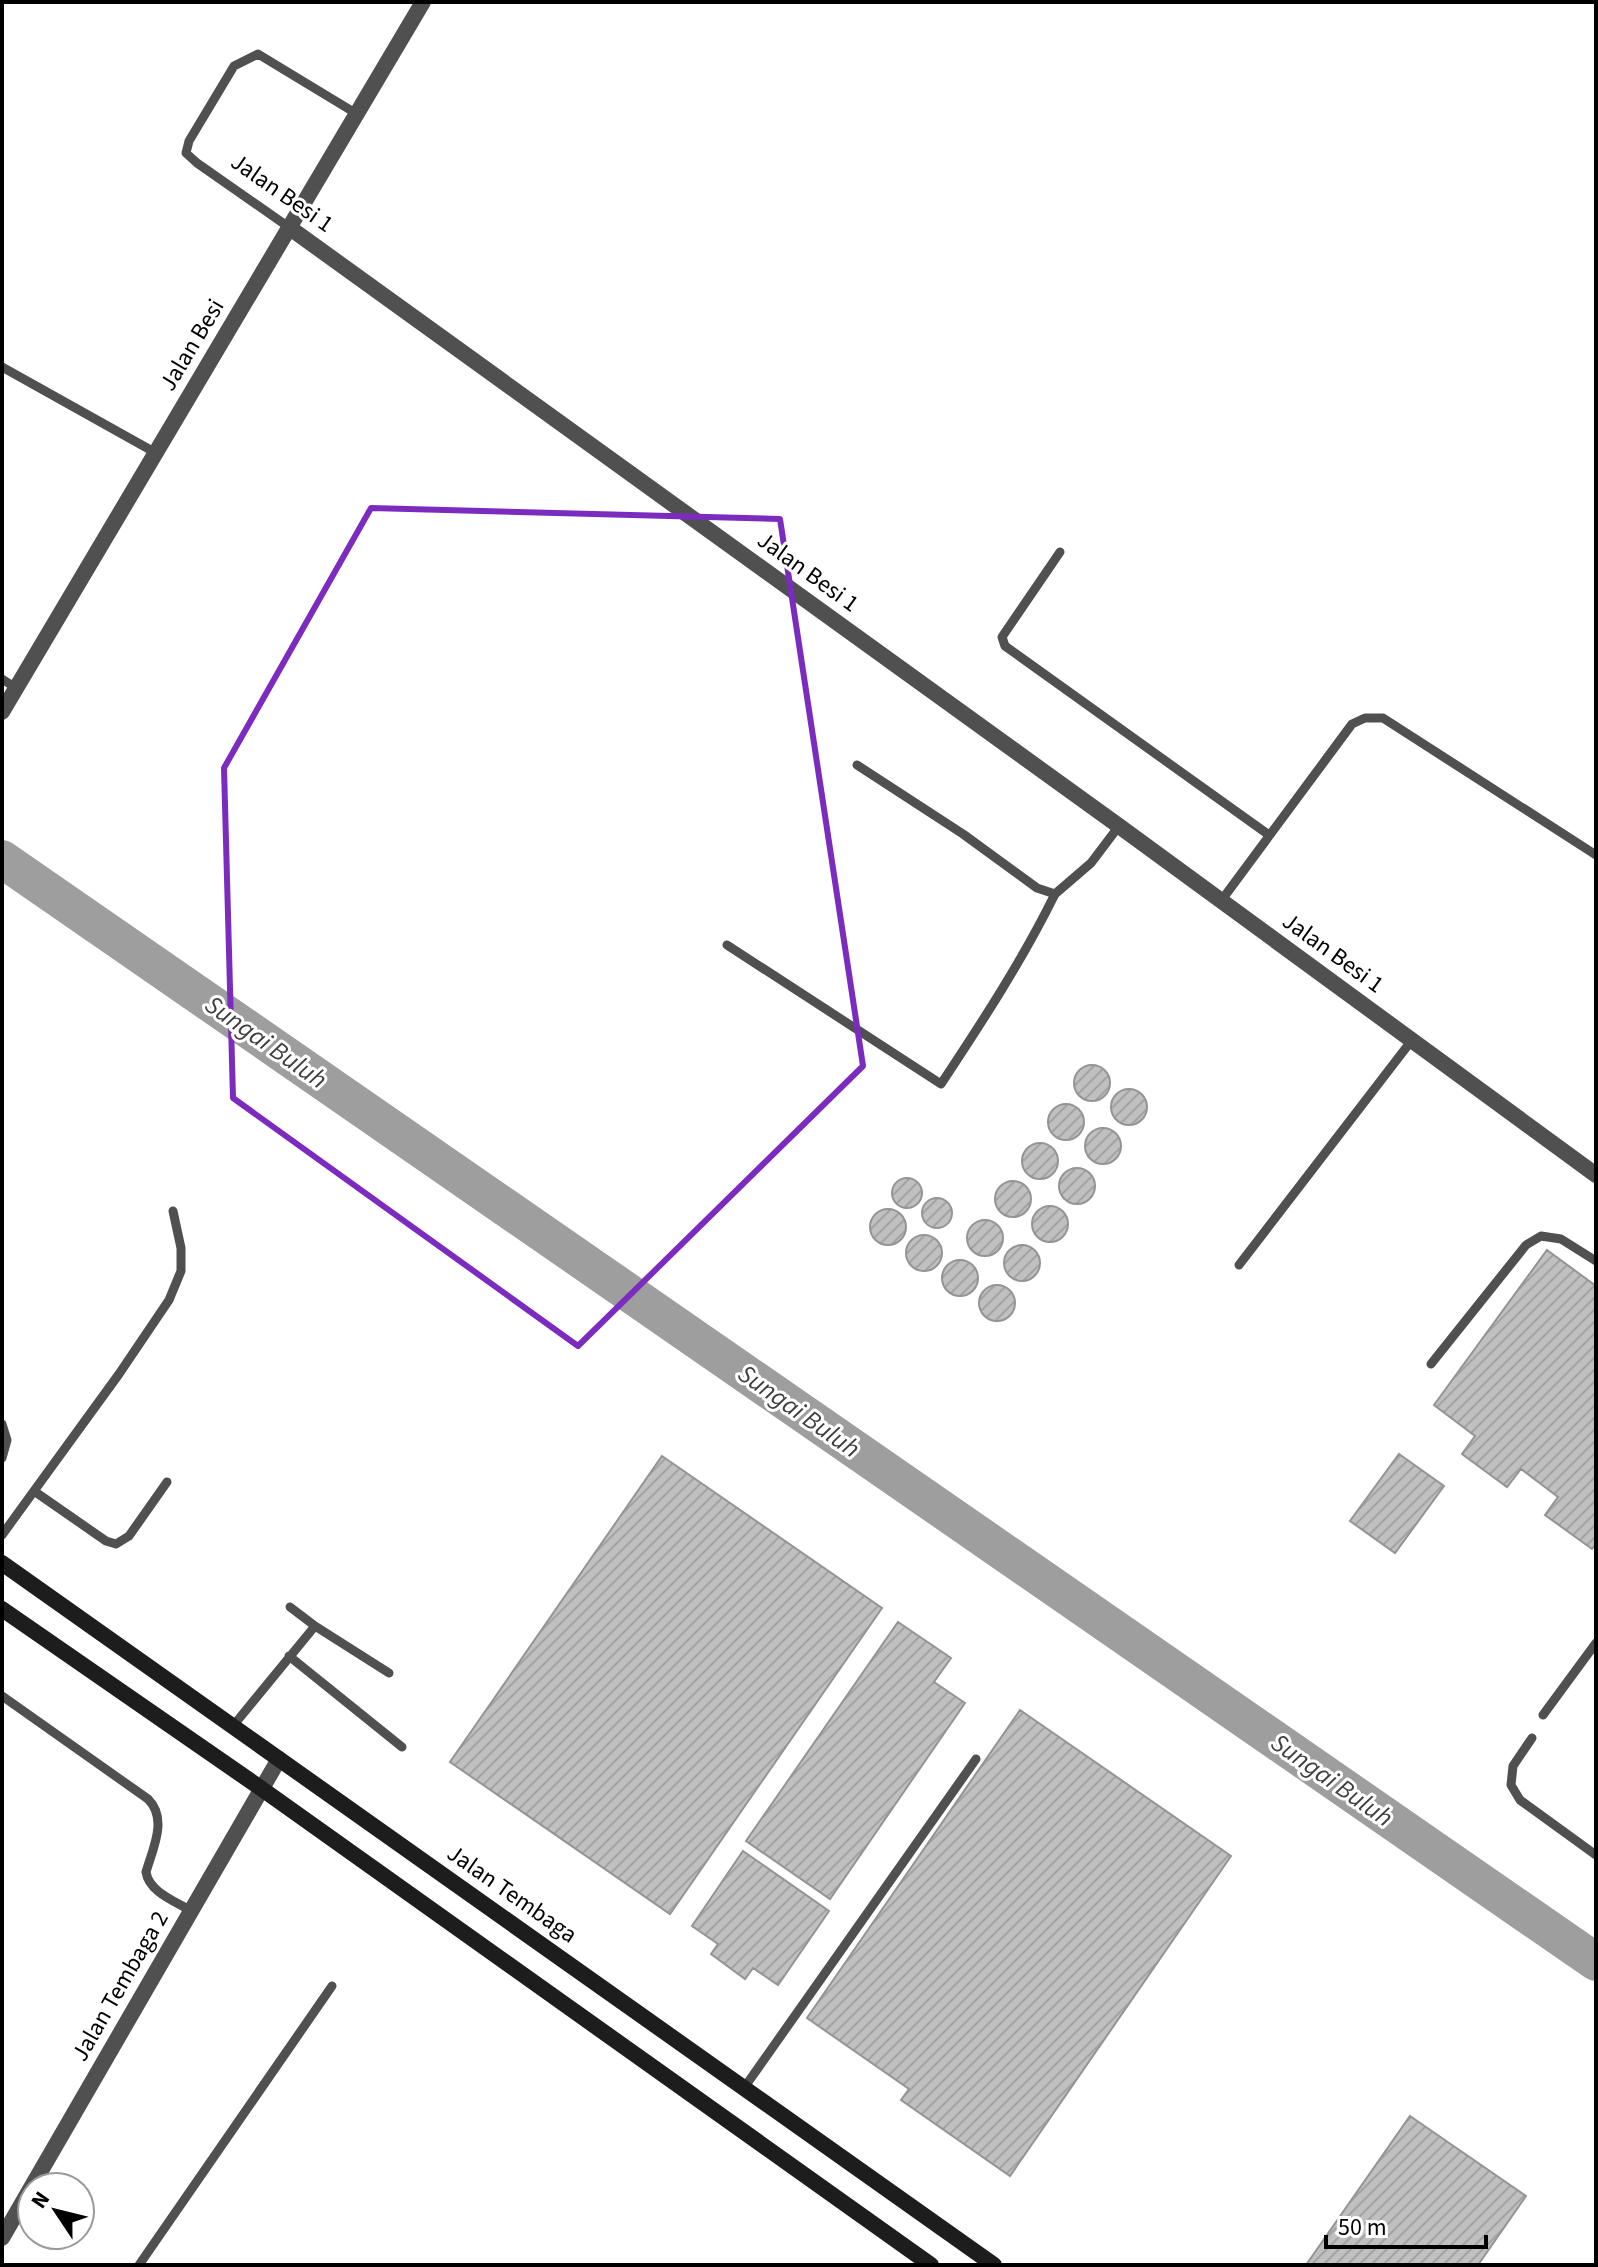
<svg xmlns="http://www.w3.org/2000/svg" width="1598" height="2267" viewBox="0 0 1598 2267" font-family="'Source Sans 3',sans-serif">
	<defs>
		<pattern id="building-hatch" width="6" height="6" patternUnits="userSpaceOnUse" patternTransform="scale(2)"><rect width="6" height="6" fill="#c0c0c0"/><path d="M-1 1l2-2M0 6l6-6M5 7l2-2" fill="none" stroke="#a3a3a3"/></pattern>
	</defs>
	<rect width="100%" height="100%" fill="#fff"/>
	<g fill="none" stroke-linecap="round" stroke-linejoin="round">
		<path stroke="#9e9e9e" stroke-width="38" d="M2,859L1596,1962"/>
	</g>
	<path fill="url(#building-hatch)" stroke="#949494" stroke-width="2" d="M1074 1083a18 18 0 1 1 36 0a18 18 0 1 1-36 0Z
		M1111 1107a18 18 0 1 1 36 0a18 18 0 1 1-36 0Z
		M1048 1122a18 18 0 1 1 36 0a18 18 0 1 1-36 0Z
		M1085 1146a18 18 0 1 1 36 0a18 18 0 1 1-36 0Z
		M1022 1161a18 18 0 1 1 36 0a18 18 0 1 1-36 0Z
		M1059 1186a18 18 0 1 1 36 0a18 18 0 1 1-36 0Z
		M892 1193a15 15 0 1 1 30 0a15 15 0 1 1-30 0Z
		M995 1199a18 18 0 1 1 36 0a18 18 0 1 1-36 0Z
		M922 1213a15 15 0 1 1 30 0a15 15 0 1 1-30 0Z
		M1032 1224a18 18 0 1 1 36 0a18 18 0 1 1-36 0Z
		M870 1227a18 18 0 1 1 36 0a18 18 0 1 1-36 0Z
		M967 1238a18 18 0 1 1 36 0a18 18 0 1 1-36 0Z
		M906 1253a18 18 0 1 1 36 0a18 18 0 1 1-36 0Z
		M1004 1263a18 18 0 1 1 36 0a18 18 0 1 1-36 0Z
		M1547,1250L1596,1286V1544L1592,1549L1545,1515L1558,1497L1521,1469L1507,1487L1462,1454L1475,1436L1434,1405Z
		M942 1278a18 18 0 1 1 36 0a18 18 0 1 1-36 0Z
		M979 1303a18 18 0 1 1 36 0a18 18 0 1 1-36 0Z
		M1399,1454L1444,1486L1395,1553L1350,1521Z
		M662,1456L882,1608L670,1914L450,1762Z
		M898,1622L951,1658L934,1682L965,1703L830,1899L746,1841Z
		M1020,1710L1231,1856L1010,2176L901,2100L909,2089L807,2018Z
		M743,1851L829,1911L778,1985L753,1968L745,1979L711,1954L718,1944L692,1926Z
		M1410,2116L1526,2196L1478,2265H1306Z"/>
	<g fill="none" stroke-linecap="round" stroke-linejoin="round">
		<path stroke="#505050" stroke-width="9" d="M290,228L197,163L186,153L189,141L234,66L258,54L357,114
			M2,367L156,453
			M1060,552L1002,637L1005,646L1269,835
			M2,679L16,688
			M857,765L963,834L1037,888L1055,894L1091,863L1119,826
			M1221,901L1352,724L1365,718H1383L1596,855
			M727,945L941,1084C982,1022 1022,961 1055,894
			M1239,1265L1412,1040
			M1431,1364L1526,1245L1541,1236L1561,1239L1596,1261
			M2,1424L7,1440L2,1458
			M34,1491L106,1541L116,1544L129,1536L167,1482
			M2,1535L119,1374L169,1300L181,1271V1248L173,1211
			M290,1607L315,1626
			M289,1656L402,1747
			M2,1696L148,1799C168,1819 153,1848 146,1872C149,1892 175,1901 191,1911
			M1543,1715L1596,1643
			M233,1726L315,1626L389,1673
			M1532,1738L1513,1766L1511,1785L1520,1800L1596,1855
			M744,2088L976,1759
			M139,2265L332,1986"/>
		<path stroke="#505050" stroke-width="16" d="M290,228L1119,826L1596,1175
			M2,2238L279,1759"/>
		<path stroke="#505050" stroke-width="16" d="M2,712L423,2"/>
		<path stroke="#1d1d1d" stroke-width="16" d="M2,1563L994,2265
			M2,1609L262,1789L931,2265"/>
	</g>
	<path fill="none" stroke="#7b2cbf" stroke-width="6" stroke-linejoin="round" d="M371,508L780,519L863,1066L578,1346L233,1098L224,768Z"/>
	<g text-anchor="middle" dominant-baseline="central" stroke-width="6" stroke-linejoin="round" paint-order="stroke">
		<g font-size="24" fill="#000" stroke="#fff">
			<text transform="translate(282 193) rotate(35)">Jalan Besi 1</text>
			<text transform="translate(192 345) rotate(-59)">Jalan Besi</text>
			<text transform="translate(808 572) rotate(36)">Jalan Besi 1</text>
			<text transform="translate(1333 953) rotate(36)">Jalan Besi 1</text>
			<text transform="translate(512 1894) rotate(35)">Jalan Tembaga</text>
			<text transform="translate(120 1986) rotate(-60)">Jalan Tembaga 2</text>
		</g>
		<g font-size="26" font-style="italic" fill="#3f3f3f" stroke="#fff">
			<text transform="translate(266 1042) rotate(35)">Sungai Buluh</text>
			<text transform="translate(799 1411) rotate(35)">Sungai Buluh</text>
			<text transform="translate(1332 1780) rotate(35)">Sungai Buluh</text>
		</g>
	</g>
	<rect width="1598" height="2267" fill="none" stroke="#000000" stroke-width="8"/>
	<g transform="translate(56 2211) rotate(305)"><circle r="38" fill="#ffffff" stroke="#999999" stroke-width="2"/>
	<path d="M0-6L14 30L0 20L-14 30Z" fill="#000000"/>
	<text y="-12" font-size="22" font-weight="bold" text-anchor="middle" fill="#000000">N</text>
	</g>
	<path d="M1326 2235v12h160v-12" fill="none" stroke="#000000" stroke-width="4"/>
	<text x="1338" y="2235" font-size="24" fill="#000000" stroke="#ffffff" stroke-width="6" paint-order="stroke">50 m</text>
</svg>
